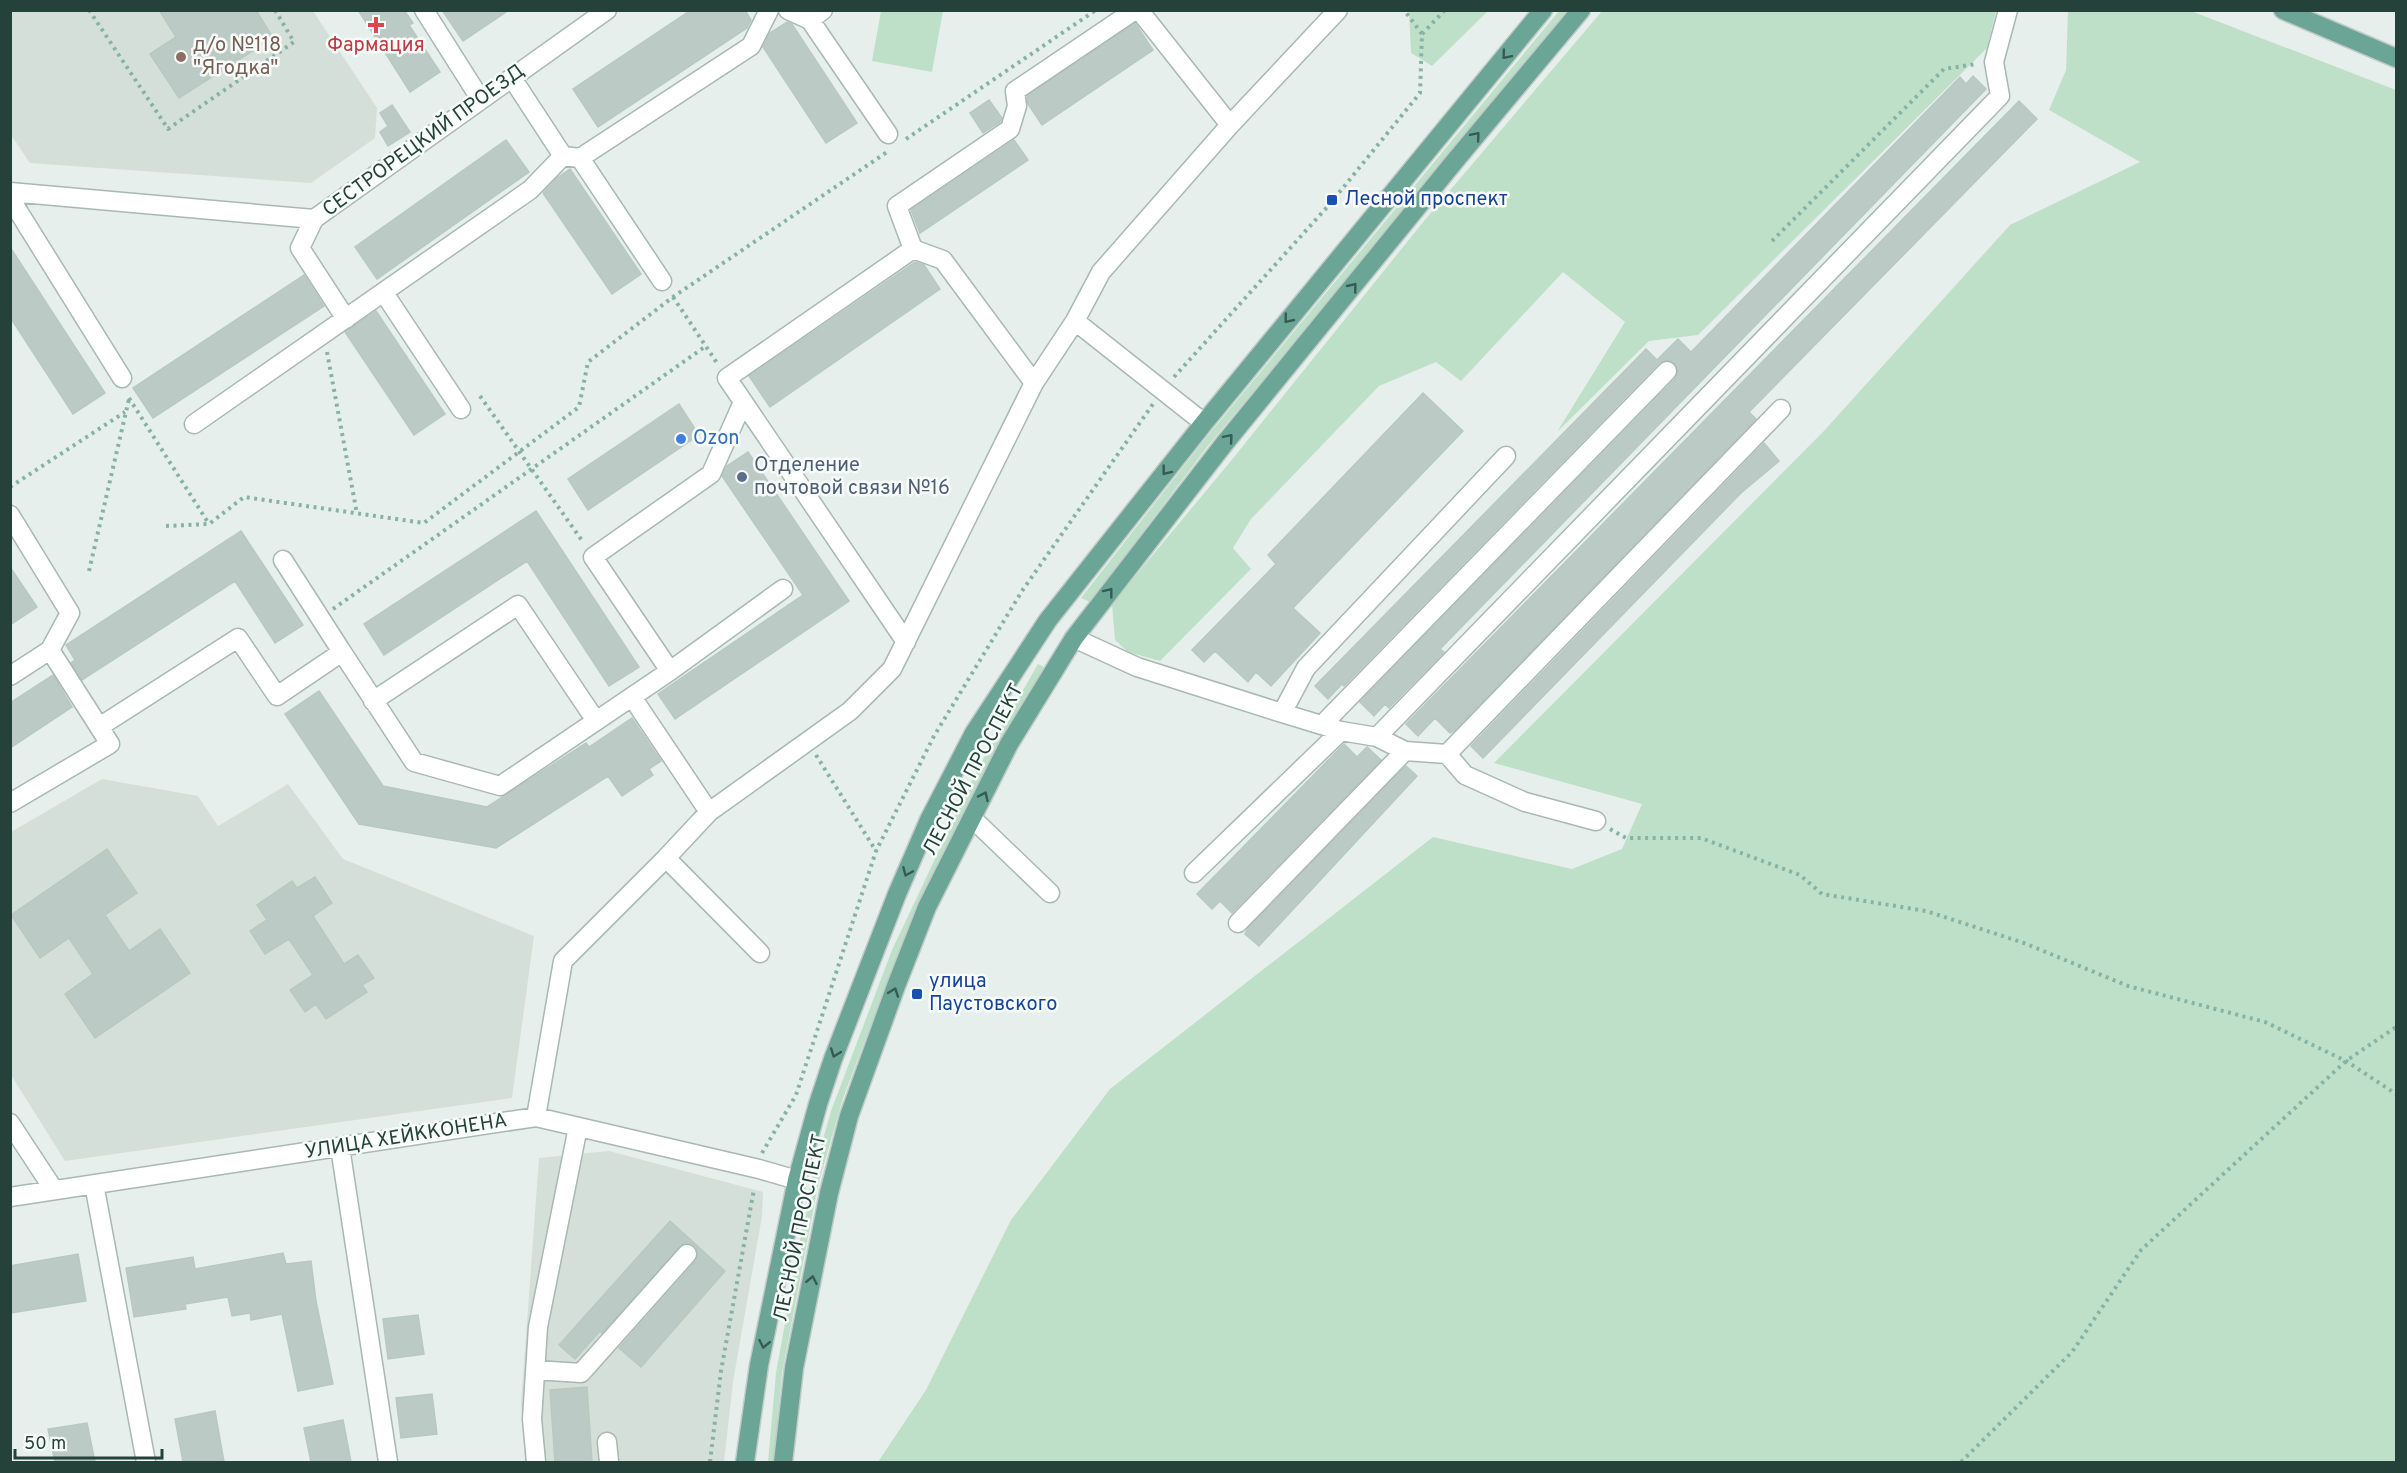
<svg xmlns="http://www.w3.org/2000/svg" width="2407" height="1473" viewBox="0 0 2407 1473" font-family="Overpass,sans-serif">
	<rect width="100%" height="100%" fill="#e6efeb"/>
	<path fill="#d4dfda" d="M10,11H313L377,108L375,138L311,183L30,163L11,135Z
		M102,779L198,796L218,826L288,784L343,859L534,936L512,1098L65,1161L11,1075V832Z
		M609,1151L763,1192L762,1216L733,1382L724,1462H525L521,1404L539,1158Z"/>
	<path fill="#bfe0c8" d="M881,11H943L932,72L872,61Z
		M1409,11V10L1488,11L1432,66L1411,53Z
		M1559,11H1570L1207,447L1090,602L1081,598L1201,444Z
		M1602,11H1996L1987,48L1698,335L1649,341L1557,432L1625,322L1563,272L1461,381L1436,362L1379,386L1251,519L1233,548L1251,569L1160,661L1128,652L1115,640L1112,604L1230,462L1424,221Z
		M2068,11H2191L2396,90V1462H878L926,1390L1011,1220L1110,1089L1433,837L1572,869L1622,849L1642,804L1494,763L1823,432L2010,225L2140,162L2049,110L2066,70Z
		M1038,664L1044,667L985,772L902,944L843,1098L818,1185L782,1373L774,1462H768L776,1373L810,1185L831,1111L892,950L977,770Z"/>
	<path fill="#bbcac4" stroke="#b8c9c2" stroke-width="1.5" d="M159,10H256L273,38L179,98L150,54L176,37Z
		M358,10H404L413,23L409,25L440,72L410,92Z
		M442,10H509L463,41Z
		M691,10H745L751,20L747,28L598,127L573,89Z
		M787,22L792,24L857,123L826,143L763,47L770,33Z
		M1135,23L1153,50L1042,125L1028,104L1027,96Z
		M1973,76L1986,89L1440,649L1444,652L1389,708L1385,704L1374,716L1360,702L1675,379L1678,369L1674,363L1665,360L1659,363L1344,686L1342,684L1328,699L1315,686L1646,349L1657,360L1678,339L1691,352L1960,77L1966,84Z
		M989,100L1002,118L1000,122L983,133L970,113Z
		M2019,101L2037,119L1749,412L1756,419L1455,730L1450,733L1435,718L1418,736L1406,724Z
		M392,105L410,132L388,146L380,132L388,126L380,113Z
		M506,140L529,172L377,279L355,247Z
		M1014,140L1028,160L920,233L911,210Z
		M570,169L641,274L612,294L543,193L557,178Z
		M10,247L105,393L73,414L10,317Z
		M915,262L924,265L940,289L770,407L749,376Z
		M304,275L324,306L153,418L133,388Z
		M376,311L445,414L414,435L345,332Z
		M1423,393L1463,431L1293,608L1320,633L1271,686L1256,672L1248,682L1215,651L1204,662L1192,650L1276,564L1268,555Z
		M679,404L699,435L588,510L568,479Z
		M1764,443L1779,461L1741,493L1483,758L1471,746Z
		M748,452L849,601L675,719L658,694L803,595L722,476L727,466Z
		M536,511L639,667L609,686L527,561L384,655L364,624Z
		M241,531L303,625L275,643L235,581L82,680L71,663L75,660L66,645Z
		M10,567L37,607L10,625Z
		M53,675L72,707L10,748V703Z
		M319,691L383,786L487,807L586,743L589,747L632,718L661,761L649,769L653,775L622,796L608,776L496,848L359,824L285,714Z
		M1344,744L1357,757L1367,747L1381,760L1232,913L1220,901L1212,909L1197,894Z
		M1406,766L1417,776L1259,946L1245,934L1248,928Z
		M107,849L137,893L105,915L129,951L160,929L190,973L95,1038L65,994L93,974L69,938L40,958L11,915Z
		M315,877L332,903L313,916L344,964L358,955L374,978L362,985L367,992L326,1019L316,1004L305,1012L290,990L313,975L289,939L265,954L250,931L267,920L257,905L292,881L297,888Z
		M670,1221L725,1271L641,1367L619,1348L696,1261L698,1251L695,1246L690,1243L683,1244L602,1333L600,1331L575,1359L559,1345Z
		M283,1253L286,1264L311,1261L316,1301L333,1384L298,1391L282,1314L251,1320L250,1313L232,1316L228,1297L185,1304L186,1309L134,1317L126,1268L193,1257L195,1269Z
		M78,1254L86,1301L10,1313V1266Z
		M418,1315L424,1354L388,1359L383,1319Z
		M587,1387L592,1462H555L550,1390Z
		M432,1394L437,1434L401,1438L396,1398Z
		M215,1411L224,1462H183L175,1419Z
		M343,1420L351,1462H311L304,1428Z
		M87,1423L95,1462H55L48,1429Z"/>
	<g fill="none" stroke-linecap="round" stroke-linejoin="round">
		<defs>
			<path id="minor" d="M424,10L481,100
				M788,10L810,20L823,10
				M1139,10L1230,125
				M810,20L888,134
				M512,78L563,156L580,158L662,281
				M580,158L751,46L769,10
				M10,192L314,219L607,10
				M10,198L122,378
				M314,219L300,248L346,319
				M913,249L897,206L1010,129L1017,106L1015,91L1135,10
				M384,293L461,409
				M1075,321L1204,423
				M194,424L530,190L563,156
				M10,515L70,613L50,650
				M283,560L342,652
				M1074,638L1137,667L1282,713L1341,731L1377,737L1405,751L1447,754L1465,775L1525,802L1596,821
				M906,642L727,378L913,249L943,260L1034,383
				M670,671L593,557L711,474L743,402
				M10,676L50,650L110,744L10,803
				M632,697L709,812
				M373,701L518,605L596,721
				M1282,713L1306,668L1506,456
				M1322,725L1667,371
				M99,727L238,638L277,696L342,652L414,762L500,786L670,671L783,589
				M1377,737L2000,96L1994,62L2008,10
				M1447,754L1781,409
				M973,819L1050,893
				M666,858L760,953
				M1194,873L1341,731
				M1238,923L1405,751
				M536,1117L563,961L666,858L709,812L850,711L892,669L1034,383L1075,321L1101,272L1230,125L1338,10
				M10,1123L54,1190
				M340,1147L388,1462
				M94,1184L146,1462
				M10,1197L536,1117L759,1169L797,1180
				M536,1370L581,1373L687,1254
				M607,1442L609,1462
				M536,1462L532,1419L538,1327L578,1127"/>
			<path id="major" d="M2283,10L2396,58
				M745,1462L759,1365L797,1180L818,1104L833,1059L897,894L929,820L974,733L1048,620L1204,423L1543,10
				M783,1462L794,1368L829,1193L849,1116L896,986L927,907L1009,744L1074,638L1224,444L1454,162L1581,10"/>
		</defs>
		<use href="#minor" stroke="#a8b8b2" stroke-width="21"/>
		<use href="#major" stroke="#c2cac8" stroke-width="21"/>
		<path stroke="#86b3a5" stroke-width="4" stroke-dasharray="3 4.5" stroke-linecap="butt" d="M89,10L168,129L294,42L275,10
			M2396,10V11
			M1422,34L1445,10
			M906,139L1096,10
			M1772,241L1944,69L1976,64
			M673,297L717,363
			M327,352L357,514
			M1174,377L1329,205L1420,93L1422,34L1404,10
			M480,396L583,542
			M129,398L209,524
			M10,487L125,412
			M166,526L209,524L244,497L424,523L579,407L588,362L673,297L887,152
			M89,571L129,399
			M333,609L706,346
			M816,755L876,851
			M1610,829L1626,838H1701L1800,875L1822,894L1926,911L2024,943L2128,986L2265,1022L2346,1061L2396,1094
			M762,1153L796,1095L876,851L934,736L1022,591L1153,404
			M710,1462L721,1371L754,1189
			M1961,1462L2072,1352L2141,1250L2346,1061L2396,1027"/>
		<use href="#minor" stroke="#fff" stroke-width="18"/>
		<use href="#major" stroke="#6aa596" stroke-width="18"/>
	</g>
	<defs><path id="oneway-chevron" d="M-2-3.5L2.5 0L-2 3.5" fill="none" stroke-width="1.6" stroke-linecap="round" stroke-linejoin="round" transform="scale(1.5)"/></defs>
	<g stroke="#365b51">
		<use href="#oneway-chevron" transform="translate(1506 55) rotate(130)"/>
		<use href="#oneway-chevron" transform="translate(1476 136) rotate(-50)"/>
		<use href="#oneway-chevron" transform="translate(1353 287) rotate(-51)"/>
		<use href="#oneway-chevron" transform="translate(1288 319) rotate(129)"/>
		<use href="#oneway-chevron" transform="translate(1229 438) rotate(-50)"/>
		<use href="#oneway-chevron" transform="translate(1166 471) rotate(128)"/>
		<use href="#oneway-chevron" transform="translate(1109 592) rotate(-52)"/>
		<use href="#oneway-chevron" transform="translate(984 796) rotate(-65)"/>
		<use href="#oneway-chevron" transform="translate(907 872) rotate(113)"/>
		<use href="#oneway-chevron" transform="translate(894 992) rotate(-70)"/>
		<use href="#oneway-chevron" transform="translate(835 1053) rotate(110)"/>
		<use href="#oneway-chevron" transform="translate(812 1280) rotate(-79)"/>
		<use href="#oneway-chevron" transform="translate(764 1344) rotate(101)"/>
	</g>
	<path fill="#e0444e" stroke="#f7fbf9" stroke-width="2" d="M373 16h6v6h6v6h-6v6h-6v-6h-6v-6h6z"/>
	<circle fill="#8d6e63" stroke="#f7fbf9" stroke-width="2" cx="181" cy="57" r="6"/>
	<g fill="#1a4fb4" stroke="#f7fbf9" stroke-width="2">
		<rect x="1326" y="194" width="12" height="12" rx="3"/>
		<rect x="911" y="988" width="12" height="12" rx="3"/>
	</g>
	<circle fill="#3f7fe0" stroke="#f7fbf9" stroke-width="2" cx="681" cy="439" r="6"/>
	<circle fill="#5c6f8a" stroke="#f7fbf9" stroke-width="2" cx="742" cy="477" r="6"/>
	<g text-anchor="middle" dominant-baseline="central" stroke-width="5" stroke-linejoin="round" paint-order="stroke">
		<g font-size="20" fill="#785e54" stroke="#f7fbf9" text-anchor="start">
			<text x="193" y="46">д/о №118<tspan x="193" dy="23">"Ягодка"</tspan></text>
		</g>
		<g font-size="20" fill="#be3a42" stroke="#f7fbf9">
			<text x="376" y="46">Фармация</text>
		</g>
		<g font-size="20" fill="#24423a" stroke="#f7fbf9">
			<text transform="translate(424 141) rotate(-36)">СЕСТРОРЕЦКИЙ ПРОЕЗД</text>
			<text transform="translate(974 770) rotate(-62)">ЛЕСНОЙ ПРОСПЕКТ</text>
			<text transform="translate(406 1137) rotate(-9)">УЛИЦА ХЕЙККОНЕНА</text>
			<text transform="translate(801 1228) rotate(-78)">ЛЕСНОЙ ПРОСПЕКТ</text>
		</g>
		<g font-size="20" fill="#164399" stroke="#f7fbf9" text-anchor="start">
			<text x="1344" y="200">Лесной проспект</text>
			<text x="929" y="982">улица<tspan x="929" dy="23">Паустовского</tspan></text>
		</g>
		<g font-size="20" fill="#366cbe" stroke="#f7fbf9" text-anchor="start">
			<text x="693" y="439">Ozon</text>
		</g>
		<g font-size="20" fill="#4e5e75" stroke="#f7fbf9" text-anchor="start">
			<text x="754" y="466">Отделение<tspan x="754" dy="23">почтовой связи №16</tspan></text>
		</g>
	</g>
	<rect width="2407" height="1473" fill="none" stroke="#24423a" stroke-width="24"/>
	<path d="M15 1449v9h147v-9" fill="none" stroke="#24423a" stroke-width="3"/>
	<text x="24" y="1449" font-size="18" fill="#24423a" stroke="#f7fbf9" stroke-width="4.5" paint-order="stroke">50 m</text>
</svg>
